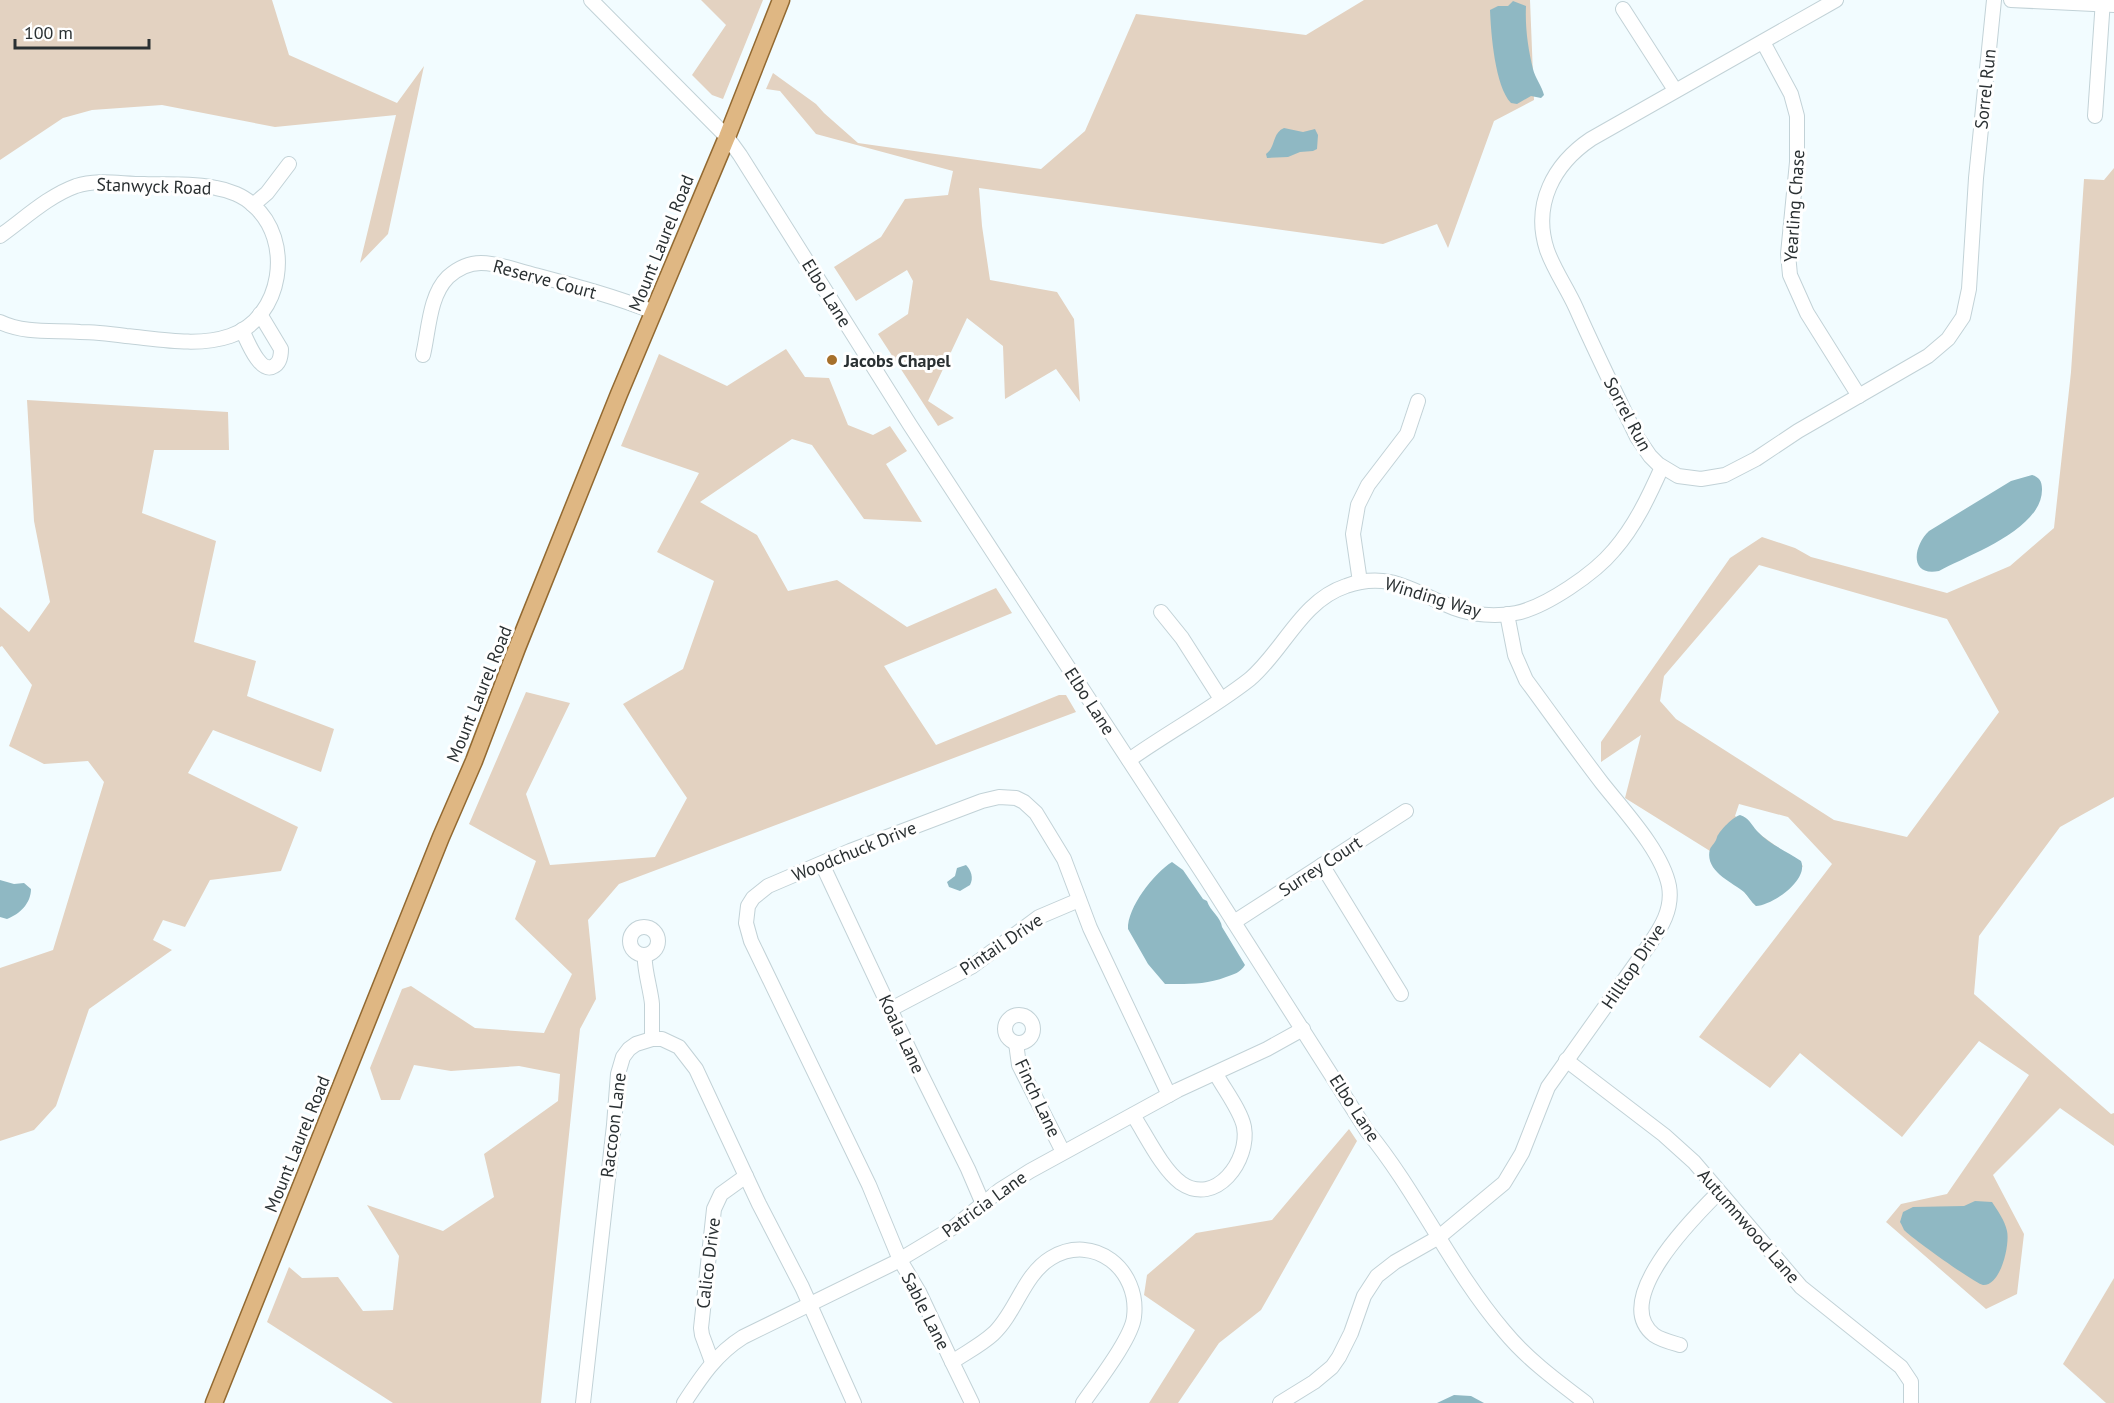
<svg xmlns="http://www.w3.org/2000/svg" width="2114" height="1403" font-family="'PT Sans',sans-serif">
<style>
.green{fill:#e3d2c1;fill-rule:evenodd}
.water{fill:#8fb8c3}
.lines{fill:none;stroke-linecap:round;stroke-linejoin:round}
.minor-casing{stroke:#c2d2d7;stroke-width:16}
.major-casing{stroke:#926931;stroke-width:19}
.minor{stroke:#fff;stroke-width:14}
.major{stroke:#dfb783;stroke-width:16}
.poi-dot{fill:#a6702b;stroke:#fff;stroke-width:2}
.labels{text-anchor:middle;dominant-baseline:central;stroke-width:6;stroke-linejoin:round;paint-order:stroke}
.street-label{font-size:18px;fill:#2a3032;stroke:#fff}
.poi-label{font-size:18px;font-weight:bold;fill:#2a3032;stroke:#fff;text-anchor:start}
</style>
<rect width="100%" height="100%" fill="#f2fcff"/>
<g class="green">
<path d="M0,0H272L289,55L397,103L424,66L388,234L360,263L396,115L275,127L162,105L92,110L63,118L0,160Z"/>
<path d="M701,0H763L723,99L712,95L692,75L726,25Z"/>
<path d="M1364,0H1530L1534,100L1494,121L1448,248L1437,224L1383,244L979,188L982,226L990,280L1057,292L1074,319L1080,402L1056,369L1005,399L1003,346L967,318L928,401L954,418L938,426L878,334L908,314L913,281L907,270L856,301L834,267L881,237L905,199L948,195L953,171L816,134L780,91L766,89L773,73L816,104L824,113L858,143L1041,169L1085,131L1136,14L1306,35Z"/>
<path d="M2114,168V797L2060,827L1979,936L1974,994L2111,1114L2114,1113V1146L2060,1108L1993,1175L2024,1234L2017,1294L1986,1309L1886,1222L1901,1204L1947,1194L2029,1075L1979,1041L1902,1137L1800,1053L1770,1088L1699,1037L1832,864L1788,817L1739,804L1735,816L1803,866L1756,906L1710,851L1625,798L1641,735L1601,762V742L1730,558L1762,537L1795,548L1811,557L1947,593L2010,566L2054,528L2071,372L2084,179L2104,180ZM1759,565L1947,619L1999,712L1907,837L1834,820L1676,719L1660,701L1664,676Z"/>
<path d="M786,349L805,377L829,378L848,425L873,435L890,426L907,451L886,464L922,522L864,519L812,445L792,439L700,502L757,535L788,591L837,580L907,627L996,588L1012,613L884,666L936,745L1059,695H1066L1076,712L619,884L588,920L596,999L580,1029L541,1403H393L267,1322L289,1267L302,1278L338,1277L363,1311L393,1310L399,1256L367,1205L443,1231L494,1197L484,1154L558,1101L560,1074L519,1066L451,1071L414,1065L400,1100H381L370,1068L402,989L411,986L475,1028L544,1033L572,974L515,919L536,861L469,824L526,692L570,703L526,794L550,865L655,857L687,798L623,704L683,669L714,581L657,552L699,473L621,446L659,354L727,386Z"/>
<path d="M27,400L228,412L229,450H154L142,513L216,541L194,642L256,661L247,696L334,729L321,772L213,730L188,773L298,827L281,871L210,880L185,927L163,920L153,940L172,950L89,1009L56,1106L34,1130L0,1141V968L53,950L104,782L88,761L44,764L9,746L32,685L2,646L0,647V607L29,632L50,602L34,521Z"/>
<path d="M1349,1129L1357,1141L1261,1310L1219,1343L1178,1403H1149L1195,1330L1144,1295L1147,1275L1196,1233L1272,1220Z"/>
<path d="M2114,1278V1403H2106L2063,1364Z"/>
</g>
<g class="water">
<path d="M1513,1L1526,6C1525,28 1528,48 1533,69C1535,78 1542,86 1544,95L1541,98L1531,96L1517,104L1511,103C1495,86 1491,34 1490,10L1498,6H1508Z"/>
<path d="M1284,128L1303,132L1315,129L1318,135L1317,149L1313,151L1300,152L1288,157L1267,158L1266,154C1276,147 1272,133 1284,128Z"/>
<path d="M2032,475C2039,477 2042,481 2042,489C2043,529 1969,555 1939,571C1909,577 1913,546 1929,531L2011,481Z"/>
<path d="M1740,815C1749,818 1751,824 1757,831C1770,845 1787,851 1801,861C1809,880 1773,905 1756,906C1751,902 1748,896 1744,892C1732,882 1704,871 1710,849C1712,845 1716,842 1717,837C1720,830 1733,817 1740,815Z"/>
<path d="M1172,862L1183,870L1203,899L1207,901C1210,911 1221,917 1222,927L1245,965C1240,973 1234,974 1226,977C1205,985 1187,984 1165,984L1148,964L1128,929C1127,908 1154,873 1172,862Z"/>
<path d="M966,865C971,870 974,878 970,885L960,891L949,887L947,882L955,876L957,868Z"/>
<path d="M0,880L14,884L24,883L31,889C31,903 20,914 7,919L0,917Z"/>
<path d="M1975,1201L1992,1202C1998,1211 2005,1221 2007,1231C2010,1244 2001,1286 1983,1285C1976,1284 1910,1237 1904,1230C1903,1228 1902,1225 1900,1222L1903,1212L1913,1207L1964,1206Z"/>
<path d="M1454,1395L1471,1396L1484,1403H1437Z"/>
</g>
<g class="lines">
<g class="minor-casing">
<g id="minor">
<path d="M591,0L727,137L740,155L910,425L1207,880L1367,1131C1418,1193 1451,1269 1504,1331C1527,1359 1557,1381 1586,1403"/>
<path d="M1836,0L1591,139C1554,164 1532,204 1547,250C1554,270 1567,288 1576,308C1595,351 1616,394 1637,437L1650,456L1658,464L1678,476L1701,479L1725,475L1756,459L1798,431L1928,356L1948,339L1963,317L1969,289L1976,178L1994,0"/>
<path d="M2011,0L2114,5"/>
<path d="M1623,9L1675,90"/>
<path d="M1763,42L1791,94L1797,116V162L1788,254L1790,275L1807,313L1859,396"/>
<path d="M2095,116L2103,0"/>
<path d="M253,205L267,193L289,164"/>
<path d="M0,236C24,219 48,196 76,186C98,179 121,184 144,184C167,185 193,183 216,188C229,190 244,196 253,205C294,240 283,318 230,336C198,347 158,339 126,336C111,334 96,332 80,332C54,330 25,334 0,322"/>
<path d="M242,330C247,340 260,375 274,366C280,363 281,356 281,349L260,314"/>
<path d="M423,355C429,330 429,296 448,277C457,269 469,263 481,263C498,263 515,270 531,274C572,285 614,296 654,312"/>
<path d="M1360,582L1353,534L1358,505L1368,485L1407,434L1418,401"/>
<path d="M1161,612L1182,638L1221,699"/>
<path d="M1129,760C1168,732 1212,709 1250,679C1284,650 1301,601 1346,586C1390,570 1415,593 1454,608C1473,615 1496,617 1516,613C1546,607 1595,573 1614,550C1635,526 1649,496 1662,467"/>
<path d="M822,864L916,1064L968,1169L983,1204"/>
<path d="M1322,865L1401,994"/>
<path d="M1234,922L1406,811"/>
<circle cx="644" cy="941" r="14"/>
<path d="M645,955C643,965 651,991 652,1004C652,1015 652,1027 652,1039"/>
<path d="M891,1009L971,967L1039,917L1079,900"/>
<circle cx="1019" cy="1029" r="14"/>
<path d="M1016,1043L1019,1065L1063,1152"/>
<path d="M1566,1060L1664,1135L1694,1162L1801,1287L1901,1367L1911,1382V1403"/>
<path d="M1133,1115C1146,1135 1162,1169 1181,1183C1216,1207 1250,1160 1244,1127C1241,1111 1224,1089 1216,1074"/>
<path d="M1680,1345C1673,1343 1661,1340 1654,1335C1610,1300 1694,1217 1719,1192"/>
<path d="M712,1362L702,1335L701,1328L714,1209L721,1194L746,1176"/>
<path d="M952,1362L919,1292L900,1260L869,1185L751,941L746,923L748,906L753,898L768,886L850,851L982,801L999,797L1016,798L1024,802L1036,813L1064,859L1090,928L1169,1095"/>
<path d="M583,1403L614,1125L618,1074L623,1057L629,1049L636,1044L652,1039H662L679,1047L696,1069L759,1204L802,1287L854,1403"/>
<path d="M684,1403C701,1377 716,1354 743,1337L894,1263L954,1227L1000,1190L1030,1171L1178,1090L1267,1049L1303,1029"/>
<path d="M972,1403L952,1362C965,1353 981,1345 993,1334C1016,1313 1023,1275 1051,1258C1094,1232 1140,1270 1134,1317C1132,1338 1096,1384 1083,1403"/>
<path d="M1280,1403L1314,1382L1332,1367L1339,1357L1351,1333L1364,1296L1377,1276L1395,1262L1439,1237L1504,1183L1522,1153L1548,1087L1649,945C1661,928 1673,909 1669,886C1662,851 1624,811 1602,783C1576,749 1551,714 1526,680L1515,655L1507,614"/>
</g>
</g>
<g class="major-casing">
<path id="major" d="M214,1403L441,837L474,761L517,648L619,394L727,137L781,0"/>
</g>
<use href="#minor" class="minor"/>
<use href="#major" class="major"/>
</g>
<circle class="poi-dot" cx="832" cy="360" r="6"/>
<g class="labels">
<g class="street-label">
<text transform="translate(1985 89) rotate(-84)">Sorrel Run</text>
<text transform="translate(154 186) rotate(2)">Stanwyck Road</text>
<text transform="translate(1794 206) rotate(-86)">Yearling Chase</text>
<text transform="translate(661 243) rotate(-68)">Mount Laurel Road</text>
<text transform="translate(545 279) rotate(15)">Reserve Court</text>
<text transform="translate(827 293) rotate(58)">Elbo Lane</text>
<text transform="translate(1628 414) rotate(62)">Sorrel Run</text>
<text transform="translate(1433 597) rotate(17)">Winding Way</text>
<text transform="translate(479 694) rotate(-68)">Mount Laurel Road</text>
<text transform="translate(1090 701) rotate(57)">Elbo Lane</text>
<text transform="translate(854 851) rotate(-22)">Woodchuck Drive</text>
<text transform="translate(1320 866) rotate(-33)">Surrey Court</text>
<text transform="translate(1001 944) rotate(-34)">Pintail Drive</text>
<text transform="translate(1633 966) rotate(-56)">Hilltop Drive</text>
<text transform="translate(902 1034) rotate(65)">Koala Lane</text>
<text transform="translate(1038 1098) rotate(65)">Finch Lane</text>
<text transform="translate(1355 1108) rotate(57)">Elbo Lane</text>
<text transform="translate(613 1125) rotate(-83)">Raccoon Lane</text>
<text transform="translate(297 1144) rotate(-68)">Mount Laurel Road</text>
<text transform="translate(984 1204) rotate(-36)">Patricia Lane</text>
<text transform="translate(1749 1226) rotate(49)">Autumnwood Lane</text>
<text transform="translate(708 1263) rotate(-83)">Calico Drive</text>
<text transform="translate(926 1311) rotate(63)">Sable Lane</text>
</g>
<g class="poi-label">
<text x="844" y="360">Jacobs Chapel</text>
</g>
</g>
<path d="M15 39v9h134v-9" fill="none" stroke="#2a3032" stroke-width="3"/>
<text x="24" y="39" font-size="18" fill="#2a3032" stroke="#ffffff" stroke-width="4.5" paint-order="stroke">100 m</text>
</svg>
